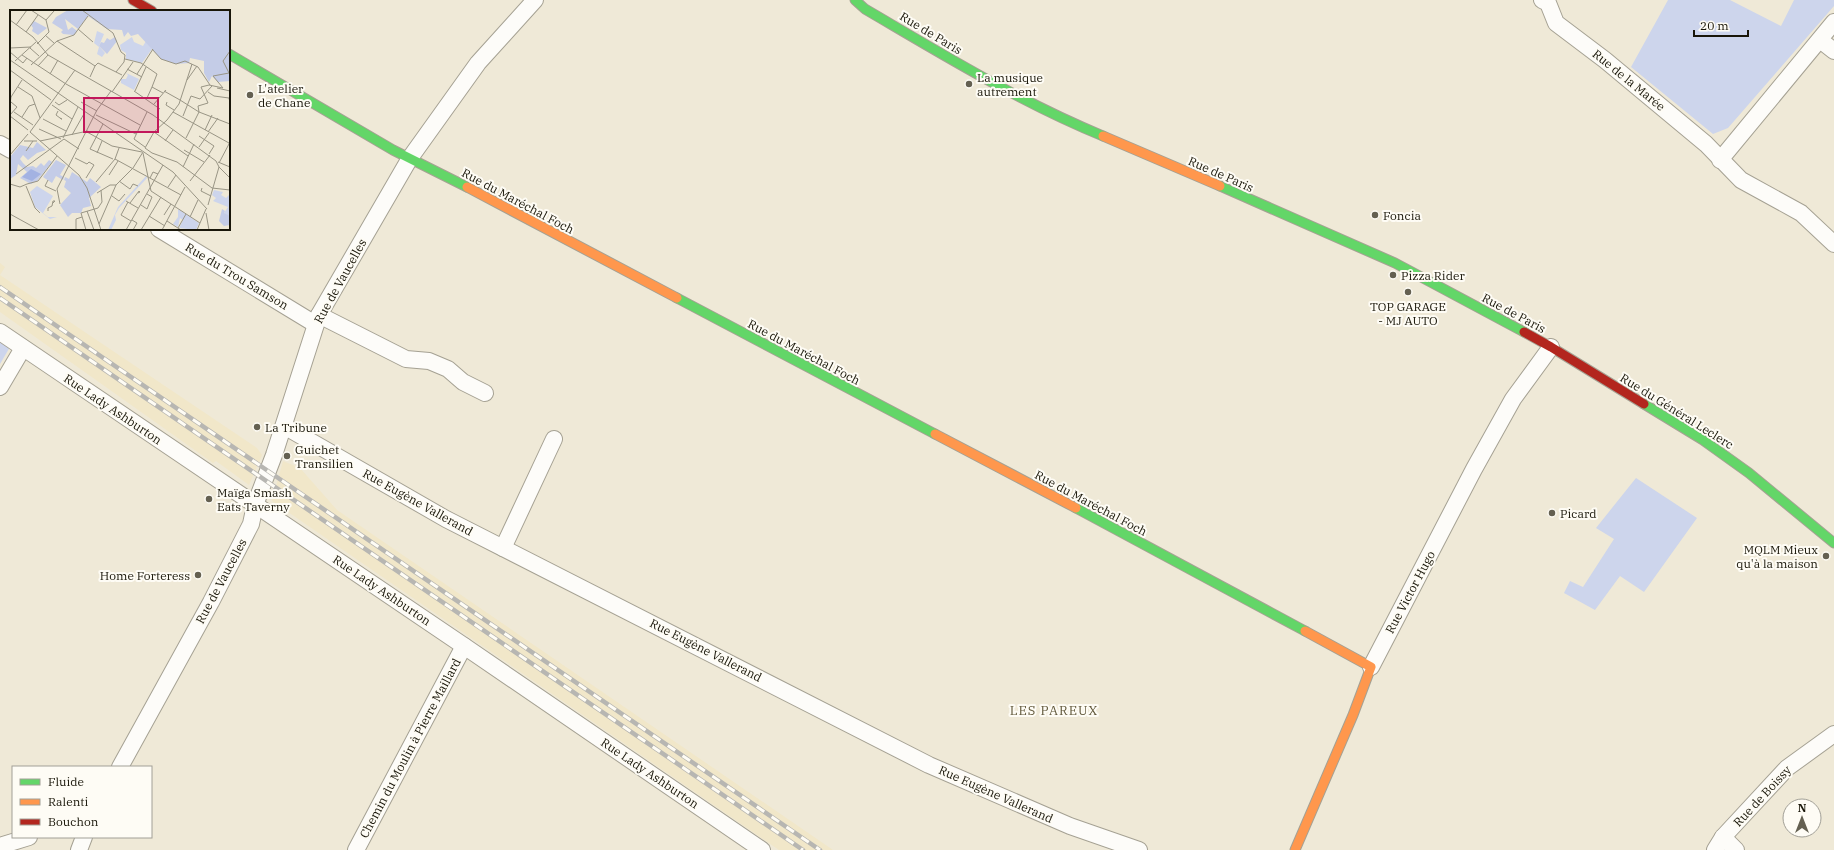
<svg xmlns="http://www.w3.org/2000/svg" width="1834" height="850" font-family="'IBM Plex Serif',serif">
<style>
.built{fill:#f1e7c9}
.green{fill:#cdd5ec}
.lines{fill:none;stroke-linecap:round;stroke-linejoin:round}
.street-casing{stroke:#a5a193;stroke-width:18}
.fast-casing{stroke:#a5a193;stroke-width:11}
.slow-casing{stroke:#a5a193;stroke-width:11}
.jam-casing{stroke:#a5a193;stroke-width:11}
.street{stroke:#fdfcf9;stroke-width:16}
.fast{stroke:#63d668;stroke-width:9}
.slow{stroke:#ff974d;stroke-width:9}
.jam{stroke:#b3261e;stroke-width:9}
.rail-casing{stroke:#b7b6b2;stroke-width:4.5}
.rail{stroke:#fefcf5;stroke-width:3;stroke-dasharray:9;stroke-linecap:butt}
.poi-dot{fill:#646051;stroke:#fefcf5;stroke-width:1.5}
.labels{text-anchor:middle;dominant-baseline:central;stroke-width:4;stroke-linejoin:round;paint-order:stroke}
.street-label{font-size:12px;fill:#191609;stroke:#fefcf5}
.poi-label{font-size:12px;fill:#191609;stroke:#fefcf5;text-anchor:start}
.neighbourhood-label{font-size:13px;letter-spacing:1px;fill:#5f5639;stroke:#fefcf5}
.inset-road{fill:none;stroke:#999585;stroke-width:1}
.view{fill:#c2185b;fill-opacity:0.15;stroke:#c2185b;stroke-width:2}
.inset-edge{fill:none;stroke:#191609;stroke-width:2}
</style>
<rect width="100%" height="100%" fill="#efe9d7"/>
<g class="built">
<path d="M0,263L5,267L0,275L257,448L262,455L249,485L216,461L213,463L0,312Z"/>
<path d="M283,461L300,468L337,510L833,850H779L272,501Z"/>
</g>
<g class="green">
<path d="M1668,0H1730L1781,26L1794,0H1834V6L1728,128L1713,134L1631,67Z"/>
<path d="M0,341L10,347L0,364Z"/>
<path d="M1636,478L1697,518L1644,592L1620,576L1595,610L1564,593L1570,581L1583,587L1614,539L1596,528Z"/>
</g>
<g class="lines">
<g class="street-casing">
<g id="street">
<path d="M1542,0L1548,3L1556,23L1605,60L1706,144L1741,180L1801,213L1834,244"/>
<path d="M1820,40L1834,51"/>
<path d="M0,144L11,150"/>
<path d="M1720,160L1834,22"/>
<path d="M159,229L315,324"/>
<path d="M319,315L406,359L429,361L448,369L463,382L485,393"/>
<path d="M0,332L464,646L762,850"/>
<path d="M0,387L23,348"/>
<path d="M284,426L446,519L929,765L1070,826L1139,850"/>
<path d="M503,548L554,439"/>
<path d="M1371,667L1474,469L1513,399L1551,347"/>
<path d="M120,767L211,602L251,524L255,505L274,455L319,315L410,158L478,63L535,0"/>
<path d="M1723,837L1736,850"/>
<path d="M0,846L29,837"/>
<path d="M79,850L84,837"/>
<path d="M356,850L464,646"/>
<path d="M1715,850L1723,837L1787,768L1834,734"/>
</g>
</g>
<g class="fast-casing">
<g id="fast">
<path d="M855,0L865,9C942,54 1020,102 1103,136"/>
<path d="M229,54L393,150L467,187"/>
<path d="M1220,186L1395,263L1524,332"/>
<path d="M677,298L935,434"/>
<path d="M1644,404L1703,440L1749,473L1834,543"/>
<path d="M1076,508L1305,631"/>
</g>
</g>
<g class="slow-casing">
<g id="slow">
<path d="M1103,136L1220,186"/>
<path d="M467,187L677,298"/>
<path d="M935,434L1076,508"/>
<path d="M1295,850L1353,715L1371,667L1305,631"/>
</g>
</g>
<g class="jam-casing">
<g id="jam">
<path d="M133,0L152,11"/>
<path d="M1524,332L1551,347L1644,404"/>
</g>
</g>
<use href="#street" class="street"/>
<use href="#fast" class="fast"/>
<use href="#slow" class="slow"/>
<use href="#jam" class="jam"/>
<g class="rail-casing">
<g id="rail">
<path d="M0,287L820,850"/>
<path d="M0,298L803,850"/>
</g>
</g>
<use href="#rail" class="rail"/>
</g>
<g class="poi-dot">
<circle cx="969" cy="84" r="4"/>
<circle cx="250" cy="95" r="4"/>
<circle cx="1375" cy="215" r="4"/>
<circle cx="1393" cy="275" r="4"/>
<circle cx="1408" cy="292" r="4"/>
<circle cx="257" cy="427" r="4"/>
<circle cx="287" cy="456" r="4"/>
<circle cx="209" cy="499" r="4"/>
<circle cx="1552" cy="513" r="4"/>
<circle cx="1826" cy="556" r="4"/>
<circle cx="198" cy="575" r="4"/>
</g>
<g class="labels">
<g class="street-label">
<text transform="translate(931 33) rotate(31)">Rue de Paris</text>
<text transform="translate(1629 80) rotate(39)">Rue de la Marée</text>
<text transform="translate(1221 174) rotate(24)">Rue de Paris</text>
<text transform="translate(518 201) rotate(28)">Rue du Maréchal Foch</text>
<text transform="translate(237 276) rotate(31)">Rue du Trou Samson</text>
<text transform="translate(340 281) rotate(-61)">Rue de Vaucelles</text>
<text transform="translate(1514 313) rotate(28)">Rue de Paris</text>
<text transform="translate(804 352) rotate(28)">Rue du Maréchal Foch</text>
<text transform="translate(113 409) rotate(34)">Rue Lady Ashburton</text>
<text transform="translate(1677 411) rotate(32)">Rue du Général Leclerc</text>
<text transform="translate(418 502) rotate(29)">Rue Eugène Vallerand</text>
<text transform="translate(1091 503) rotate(28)">Rue du Maréchal Foch</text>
<text transform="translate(221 581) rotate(-62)">Rue de Vaucelles</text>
<text transform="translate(382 590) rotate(34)">Rue Lady Ashburton</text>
<text transform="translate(1410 592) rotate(-62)">Rue Victor Hugo</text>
<text transform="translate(706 650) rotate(27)">Rue Eugène Vallerand</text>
<text transform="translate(410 748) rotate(-62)">Chemin du Moulin à Pierre Maillard</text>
<text transform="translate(650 773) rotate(34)">Rue Lady Ashburton</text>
<text transform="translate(996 794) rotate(24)">Rue Eugène Vallerand</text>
<text transform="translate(1762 796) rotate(-47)">Rue de Boissy</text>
</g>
<g class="poi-label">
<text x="977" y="77">La musique<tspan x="977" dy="14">autrement</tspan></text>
<text x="258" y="88">L'atelier<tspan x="258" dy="14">de Chane</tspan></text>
<text x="1383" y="215">Foncia</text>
<text x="1401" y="275">Pizza Rider</text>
<text x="1408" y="306" text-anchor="middle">TOP GARAGE<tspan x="1408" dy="14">- MJ AUTO</tspan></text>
<text x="265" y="427">La Tribune</text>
<text x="295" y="449">Guichet<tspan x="295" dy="14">Transilien</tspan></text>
<text x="217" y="492">Maïga Smash<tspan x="217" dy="14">Eats Taverny</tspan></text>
<text x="1560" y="513">Picard</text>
<text x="1818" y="549" text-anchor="end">MQLM Mieux<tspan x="1818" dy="14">qu'à la maison</tspan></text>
<text x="190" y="575" text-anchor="end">Home Forteress</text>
</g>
<g class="neighbourhood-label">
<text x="1054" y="710">LES PAREUX</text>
</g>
</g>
<g transform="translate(10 10)">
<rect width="220" height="220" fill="#efe9d7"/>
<path d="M87,21L94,24L89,36L95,43L92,47L87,44L89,37L84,33ZM122,27L124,32L133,36L136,31L142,39L132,53L116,49V43L111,40L110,35ZM116,63L129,69L124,80L111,73V69H116L118,65ZM136,166L137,168L109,198L105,205L106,210L101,220H98L108,197ZM27,176L43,186L33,203L38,207H47L40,209L25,197L20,182ZM204,180L213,182L211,185L216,188L220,184L219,207L214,203L218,197L203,191L206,188L202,185ZM168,199L189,213L186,220L169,218L173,210L170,208L168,217L163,214L168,207Z" fill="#cdd5ec"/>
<path d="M58,0H220V71L208,72L202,66L199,72L194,63V51L180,48L179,53L166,54L151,49L128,24L121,26L118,22L114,27L112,20L97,19L78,6L68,19L55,9L58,20L62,17L67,21L64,25L53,24L51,22L53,20L42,13L46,7ZM24,11L37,18L28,25L22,21L23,18L21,15ZM105,27L107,31L97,44L89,36L91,32L94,33L97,28L100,30ZM27,132L36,140L27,143L18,150L13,145L10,149L13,153L17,157L23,156L26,158L31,153L34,156L39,150L42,152L27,171L21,174L10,168L17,162L8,154L6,165L0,169V147L10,135L23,138ZM46,150L56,155L50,165L54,167L53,170L46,166L42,173L33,167ZM62,162L77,172L80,168L91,177L79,188L81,196L73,198L71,203H62L58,207L50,195L61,183L54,177L56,171L54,170L55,167L59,169ZM212,199L215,201L214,203L220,206V215L214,216L209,211Z" fill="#c4cce7"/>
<path d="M21,159L31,164L22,171L12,167Z" fill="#a3b2e2"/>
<path class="inset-road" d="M21,0L36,10M72,0L103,23L111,42L115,45L114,52L106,62M0,10L23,27L38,45L143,105L206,151L209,157L198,195M6,15L17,0M68,19L83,32M16,22L28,5M35,25L44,33M47,31L85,56M27,34L39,22L36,10L44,1M0,38L21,37M20,38L29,46M142,39L151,49L166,54L175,51L188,57L200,75M0,42L13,53L17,48M12,45L56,74L130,115M115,49L131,53L147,64L142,77L153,83M0,50L163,162L197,199M5,51L26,32M182,54L169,94L157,110L144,122L135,138L142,143L167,152L202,178L220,180M21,55L47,31L64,25L78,6M28,56L38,45M85,56L88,53L112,65M117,59L132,67M0,60L41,90M40,64L48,50M127,64L143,39M80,67L85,56M177,70L187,56M8,77L22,86L30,108M207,78L220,81M124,81L150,99M125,81L136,57M154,81L170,90M102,82L123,52M198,82L204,86L219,88L220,93M137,88L142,77M170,90L189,102L220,114M45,92L49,95L57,90M71,92L87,101M157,92L156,95L164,100M0,94L1,87L12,70M144,94L156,80M42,95L62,109M48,101L46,105L50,108L51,109H52L50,108M4,102L23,115M163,102L219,133M0,105L7,97L1,92M86,105L126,124M0,106L18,120M173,106L181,86L190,89L202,76M12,107L19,96L25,94M33,109L56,121M93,114L80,139L103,149M29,119L51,129M195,120L202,105M20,122L65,60M20,122L69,165L77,178L91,220M77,122L102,136L132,142M144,122L178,146M198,122L208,108M62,125L75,102M189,126L204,136L199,144M53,128L68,97M176,128L189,102L188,96L198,93L191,77L199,75L213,78L203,66L219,63L213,51L220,41M54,129L69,139M14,131H27M30,131L78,121M155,131L163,120M135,137L124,129L137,102M189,137L199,123M174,140L194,152M16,141L23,131M87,143L92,131M133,143L141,181L190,213M0,145L18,124M65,148L77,154L79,152L84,155L76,168M105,149L171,185M208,152L220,157M209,153L220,132M173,157L184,134M209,157L220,168M6,164L54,129M99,165L108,151M140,168L143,162L148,164M38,170L35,176L46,181M109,171L120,179L123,174L128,176M180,171L200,145M86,172L105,149L109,138M0,174L10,177L17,174M17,174L28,171L47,146M16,176L25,198L30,203M158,177L166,165M192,178L191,181L201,186M87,183L100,175H106M102,186L109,191L115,184M116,191L128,198M118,192L111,205L121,211M120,193L129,181L130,182L128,183M50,194L47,179L87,100L101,81M131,195L137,199L142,187L137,184M38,201V198L42,196L43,191H45L43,193M77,201L84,220M196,203L199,220M0,204L29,220M154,205L161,194M139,206L155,216M180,207L188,190M122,210L127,213L123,220M157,211L171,220M89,214L106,175L123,158L133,142M168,218L176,204M66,220V209L72,207M76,220L71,203L88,198L92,192L91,180M116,220L153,155M131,220L151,187M152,220L175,177M187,220L196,199"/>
<path class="view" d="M74,88H148V122H74Z"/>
<rect width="220" height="220" class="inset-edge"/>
</g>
<rect x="12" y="766" width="140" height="72" fill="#fefcf5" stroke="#a2a097"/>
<rect x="20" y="779" width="20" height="6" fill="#63d668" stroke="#a2a097"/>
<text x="48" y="786" font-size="12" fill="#191609">Fluide</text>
<rect x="20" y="799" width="20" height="6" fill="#ff974d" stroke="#a2a097"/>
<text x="48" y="806" font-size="12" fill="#191609">Ralenti</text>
<rect x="20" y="819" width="20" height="6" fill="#b3261e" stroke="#a2a097"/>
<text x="48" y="826" font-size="12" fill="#191609">Bouchon</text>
<g transform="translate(1802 818)"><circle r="19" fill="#fefcf5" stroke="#a2a097"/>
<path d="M0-3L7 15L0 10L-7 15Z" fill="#646051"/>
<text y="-6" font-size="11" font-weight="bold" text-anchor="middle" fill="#191609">N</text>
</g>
<path d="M1694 30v6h54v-6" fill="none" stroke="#191609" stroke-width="2"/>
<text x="1700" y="30" font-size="12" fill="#191609" stroke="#fefcf5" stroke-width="3" paint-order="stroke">20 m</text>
</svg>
